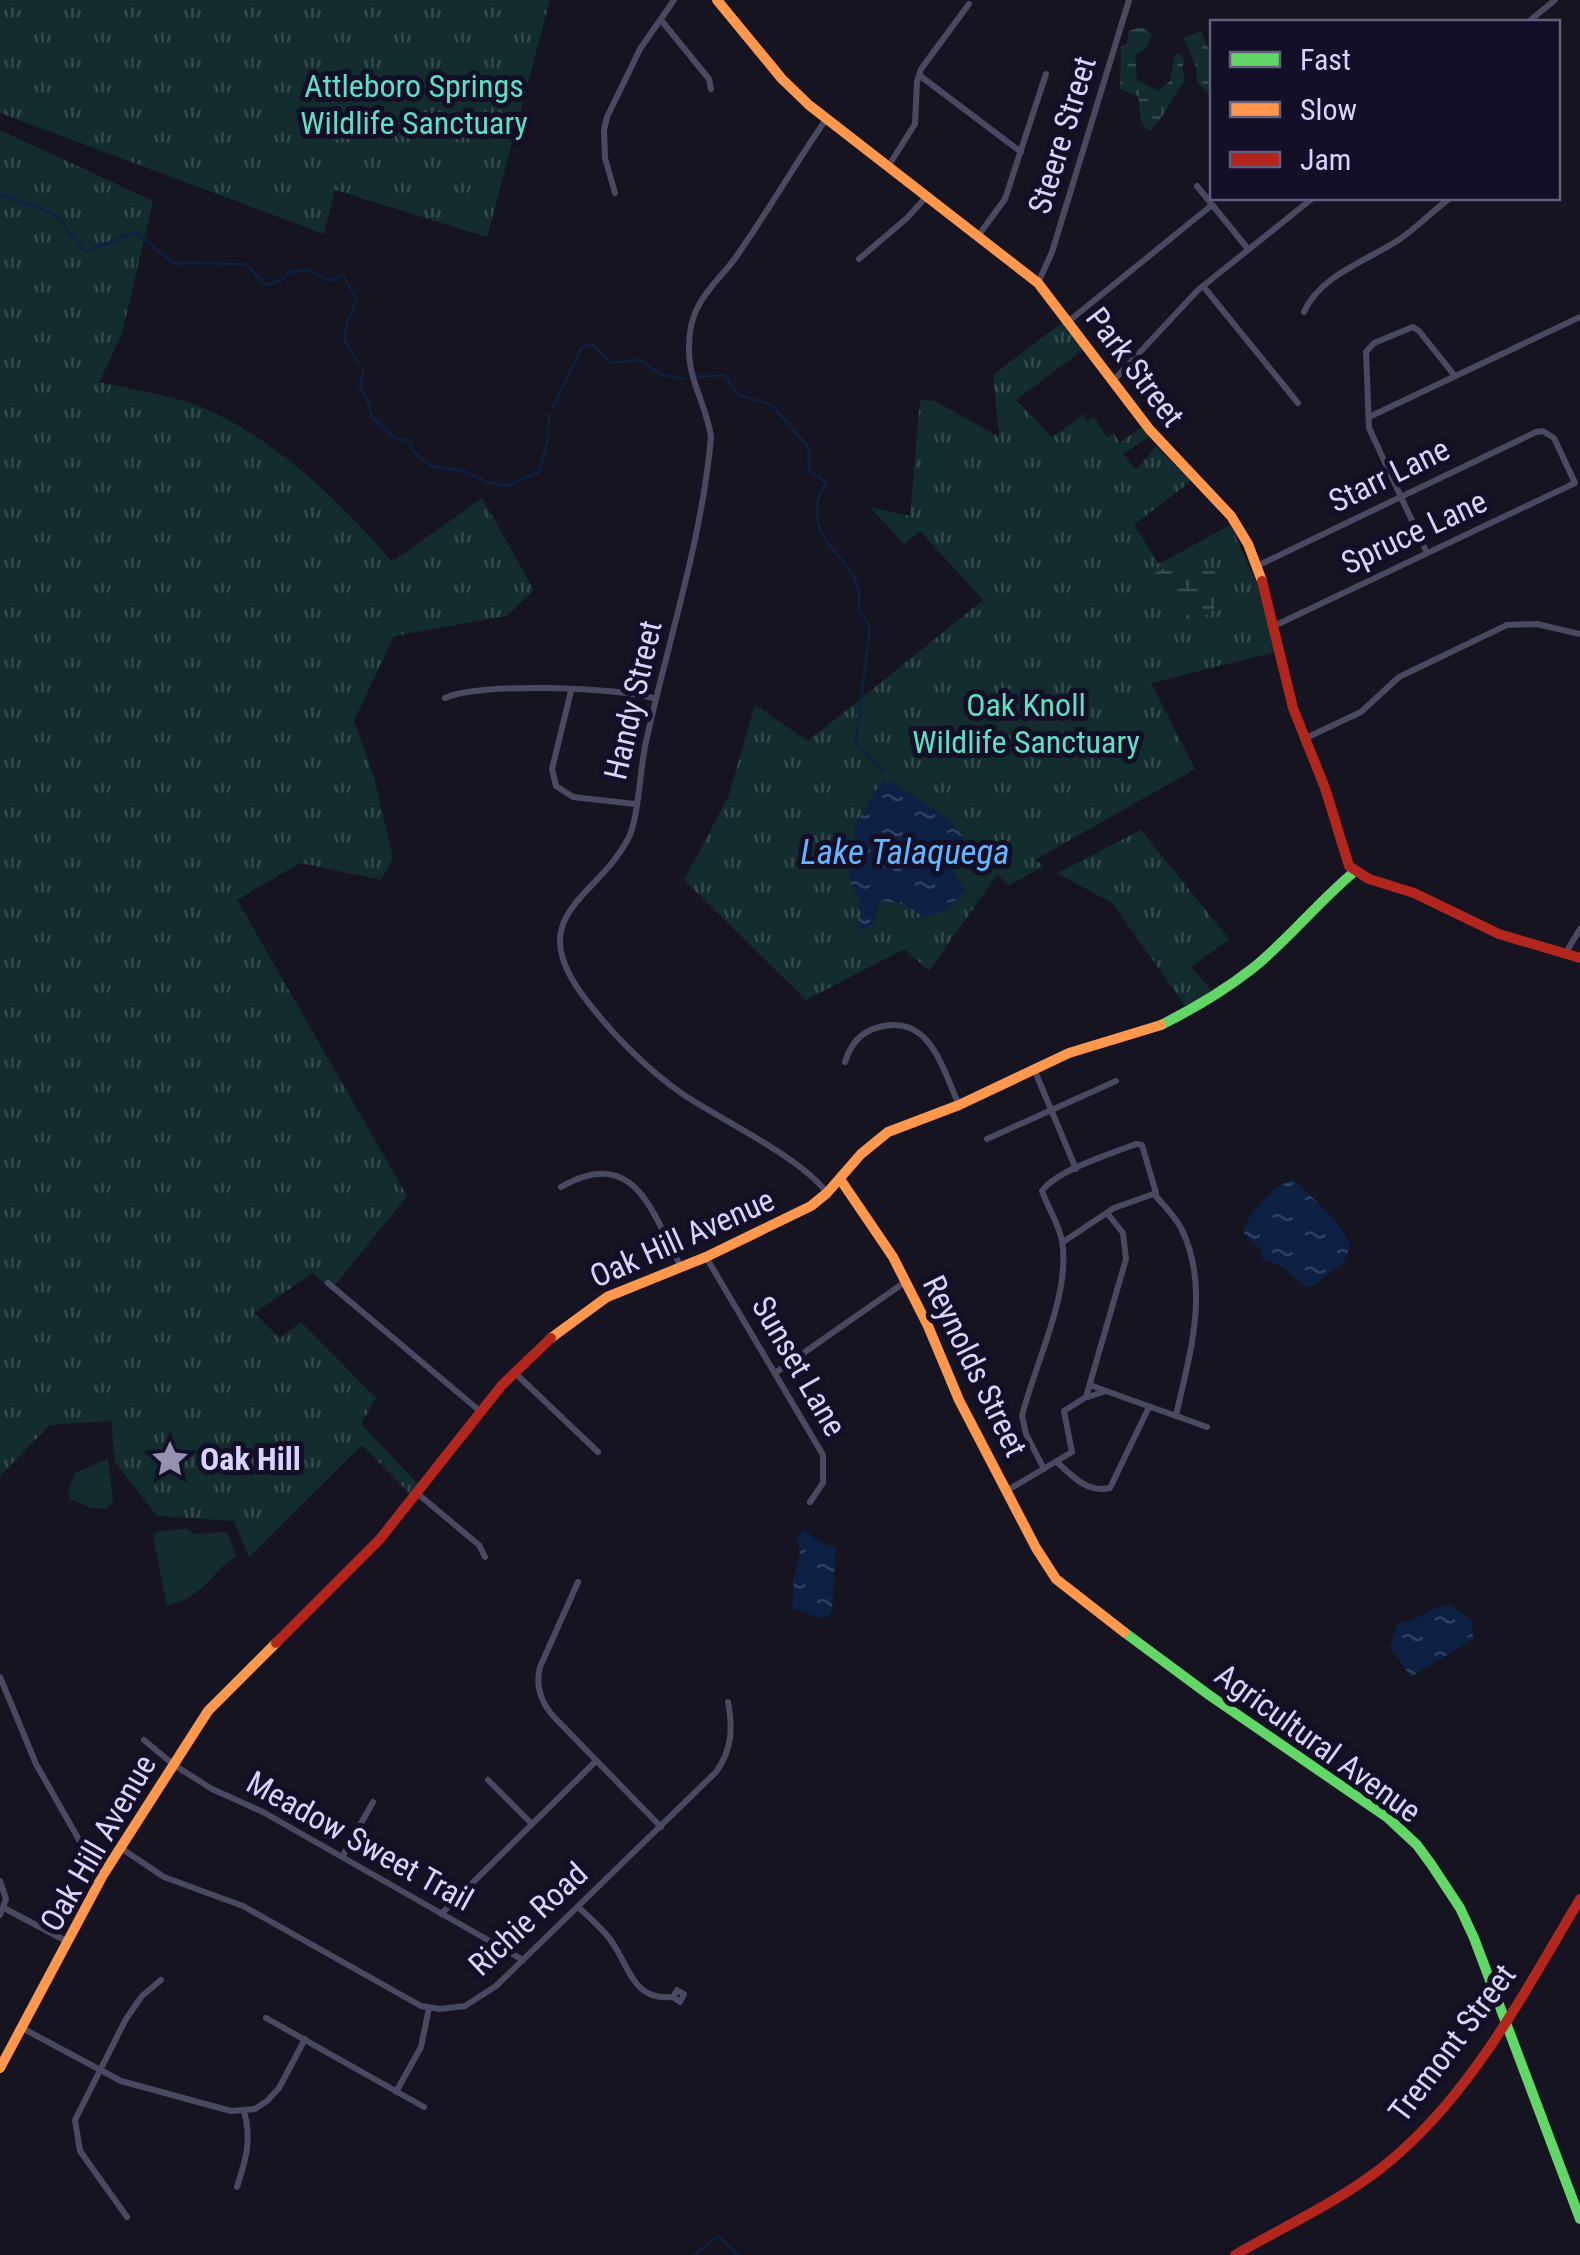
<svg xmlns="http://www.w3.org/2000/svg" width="1580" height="2255" font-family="'Roboto Condensed',sans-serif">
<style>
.grass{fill:url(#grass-tufts)}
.wetland{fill:url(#wetland-marsh)}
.pitch{fill:#132c2d}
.water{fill:url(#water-ripples)}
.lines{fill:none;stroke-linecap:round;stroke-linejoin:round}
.stream{stroke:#0d2144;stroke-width:2.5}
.street{stroke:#4a4962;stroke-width:6}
.fast{stroke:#63d668;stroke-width:10}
.slow{stroke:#ff974d;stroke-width:10}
.jam{stroke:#b3261e;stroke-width:10}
.labels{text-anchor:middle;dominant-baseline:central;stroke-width:10;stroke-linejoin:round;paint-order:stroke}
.park-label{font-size:32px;fill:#5fe0c0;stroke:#130f26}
.street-label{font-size:32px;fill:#d9d4ff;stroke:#130f26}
.poi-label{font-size:32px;font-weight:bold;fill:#d9d4ff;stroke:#130f26;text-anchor:start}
.water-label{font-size:35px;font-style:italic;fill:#62b6ff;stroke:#130f26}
</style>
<defs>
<pattern id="grass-tufts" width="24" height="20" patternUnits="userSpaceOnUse" patternTransform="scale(2.5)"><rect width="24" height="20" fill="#132c2d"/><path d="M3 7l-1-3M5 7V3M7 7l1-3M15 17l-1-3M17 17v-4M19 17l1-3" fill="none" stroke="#354a4c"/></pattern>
<pattern id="wetland-marsh" width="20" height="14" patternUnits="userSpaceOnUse" patternTransform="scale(2.5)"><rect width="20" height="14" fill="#132c2d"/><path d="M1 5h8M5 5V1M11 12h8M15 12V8" fill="none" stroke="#354a4c"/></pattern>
<pattern id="water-ripples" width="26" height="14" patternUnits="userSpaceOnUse" patternTransform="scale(2.5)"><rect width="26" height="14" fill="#0d2144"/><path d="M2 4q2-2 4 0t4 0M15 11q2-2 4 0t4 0" fill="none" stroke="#304060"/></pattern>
</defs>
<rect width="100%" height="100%" fill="#161421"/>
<g class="grass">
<path d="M0,0H550L487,237L335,190L324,234L0,113Z"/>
<path d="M0,130L153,201L122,334L99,382C131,389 166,394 196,405C271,434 341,502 392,562L482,498L534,590L507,616L394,636L354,721L374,777L393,858L381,880L300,863L237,900L407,1196L331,1290L313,1273L254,1313L280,1338L301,1322L376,1398L361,1424L419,1485L411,1495L362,1445L249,1557L234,1521L157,1516L115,1462L111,1421L50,1425L0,1476Z"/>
<path d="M1063,322L1084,349L1016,400L1052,437L1083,415L1088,421L1094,417L1107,437L1113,433L1120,443L1141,427L1149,437L1123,454L1136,470L1156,446L1191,481L1134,525L1159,564L1230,525L1257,584L1275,652L1151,683L1195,769L1035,860L1044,866L1009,885L997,875L929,971L904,949L806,1000L684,880L728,797L755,705L808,741L983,600L920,531L904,544L870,507L910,516L920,400L935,401L999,437L993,375Z"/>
<path d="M1141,830L1229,939L1191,967L1212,991L1186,1007L1112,903L1057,873Z"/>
</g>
<g class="wetland">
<path d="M1141,27L1152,34L1146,48L1135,55L1137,80L1158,91L1170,81L1175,54H1180L1185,60L1182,68L1185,80C1173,96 1164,118 1150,131C1137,123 1141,109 1138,96L1120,89L1121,47L1127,43L1129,31Z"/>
<path d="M1201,31L1212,58V101L1209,93L1197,83L1196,66L1184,38Z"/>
<path d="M1185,558L1215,572C1223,597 1219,614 1192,621L1181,616L1157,587H1146L1147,577Z"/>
</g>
<g class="pitch">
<path d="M108,1458L113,1502L106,1509L91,1508L70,1499L68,1490L75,1473Z"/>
<path d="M187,1528L194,1534L227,1532L236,1556C208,1575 206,1596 167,1606L153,1536L158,1532Z"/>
</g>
<g class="water">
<path d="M882,781L891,782C908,793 964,822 964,843C963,853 955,862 954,873L966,890L945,911L924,917L904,904L884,901L879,905L874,923L863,930L859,928L858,919L862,915L857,905L860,899C837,869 859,858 854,827Z"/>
<path d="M1293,1179L1334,1219L1351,1245L1343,1263L1311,1287H1306L1280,1265L1263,1260L1261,1250L1244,1234C1245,1213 1274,1186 1293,1179Z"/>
<path d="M803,1529L817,1540L836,1548L832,1609L828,1617L820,1618L792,1608L794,1575L800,1559L798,1537Z"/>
<path d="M1451,1604L1472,1621L1473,1639L1411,1677L1390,1647L1397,1623C1417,1622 1431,1607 1451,1604Z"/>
</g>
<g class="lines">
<g class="stream">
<path d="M0,194L56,215L85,252L136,232L173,263L246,264L265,285L282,280L288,272L309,270L330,281L343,275L357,300L347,322L344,339L359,364"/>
<path d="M363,372L360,388L367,399L372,417L396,439L410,440L413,451L431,466L464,471L487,482L506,486L539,472L548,439L549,415"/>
<path d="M698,377L725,375L738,395L772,405L809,448V470L826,483C789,542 871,559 858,608L870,627L856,742L882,771"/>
<path d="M553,407L582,347L592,344L611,363L640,360L662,375L684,379"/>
<path d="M694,2255L718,2236L738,2255"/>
</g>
<g class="street">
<path d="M661,20L709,79L711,89"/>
<path d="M1528,22L1555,0"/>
<path d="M919,75L1021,152"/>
<path d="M889,165L915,124L917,82L921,69L969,4"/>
<path d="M1197,186L1248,249"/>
<path d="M615,193L605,158L604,130L607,117L640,49L674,0"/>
<path d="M978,236L1005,199L1046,74"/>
<path d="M859,259L907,218L927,196"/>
<path d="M1038,283L1052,252L1129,0"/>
<path d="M1203,286L1298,403"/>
<path d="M1304,312C1320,275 1369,260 1400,239C1417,227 1433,211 1450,198"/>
<path d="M1069,321L1212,205"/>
<path d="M1113,381L1198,290L1313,198"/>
<path d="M1369,417L1580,317"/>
<path d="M1427,553L1369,428L1366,352L1374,343L1413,327L1419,331L1455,376"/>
<path d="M1257,566L1536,432L1543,431L1554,438L1575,483L1274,626"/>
<path d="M571,691L552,769L556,786L573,797L635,804"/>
<path d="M445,698C478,682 620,687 656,699"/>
<path d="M1306,738L1361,712L1399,677L1507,625L1537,624L1580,634"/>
<path d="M1565,954L1580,929"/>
<path d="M845,1062C850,1046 859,1033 876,1028C929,1011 942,1067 959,1105"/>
<path d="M1034,1069L1076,1169"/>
<path d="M987,1139L1116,1081"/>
<path d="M561,1187C635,1144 652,1213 681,1267"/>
<path d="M827,1193C803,1159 722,1120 684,1095C646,1069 608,1030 581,993C524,914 597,898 628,839C639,818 640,767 646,742C668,641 702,540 711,437C707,406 688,380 689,347C689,333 692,316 700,303C710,285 727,271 738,254C769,210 796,162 827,118"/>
<path d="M1155,1195C1164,1206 1177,1218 1183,1232C1210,1292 1189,1356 1176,1416"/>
<path d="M706,1257L823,1455V1483L810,1502"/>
<path d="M328,1283L481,1412"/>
<path d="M514,1372L598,1452"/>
<path d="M775,1373L905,1282"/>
<path d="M1106,1391L1207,1427"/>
<path d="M1088,1397L1106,1391L1090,1385"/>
<path d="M1057,1462C1073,1477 1087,1493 1110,1488L1149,1407"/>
<path d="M1044,1469L1026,1434L1022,1416C1035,1363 1071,1294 1062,1241C1059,1224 1048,1208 1042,1191C1057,1170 1111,1154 1136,1144L1142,1145L1156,1193L1114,1208L1063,1242"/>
<path d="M1008,1490L1072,1452L1064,1411L1086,1397L1126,1259L1123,1233L1107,1213"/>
<path d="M418,1494L479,1545L485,1557"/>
<path d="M578,1582L540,1667C535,1687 541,1703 555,1718L661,1827"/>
<path d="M0,1677L36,1764L91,1861L103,1875"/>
<path d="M144,1740L174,1765L212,1789L263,1812L523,1960"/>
<path d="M488,1780L532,1824"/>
<path d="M121,1848L164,1877L243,1906L421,2006L440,2009L465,2006L496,1986L716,1772C732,1750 733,1728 728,1702"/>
<path d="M342,1857L373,1802"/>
<path d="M0,1881L6,1899L0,1915"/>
<path d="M578,1907C590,1918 603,1929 612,1942C630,1968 633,2001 673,1997L677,1990L684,1994L680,2002L673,1997"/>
<path d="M4,1908L68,1942"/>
<path d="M441,1914L596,1761"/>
<path d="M266,2018L424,2107"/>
<path d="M22,2028L121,2081L231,2111L255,2109L267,2101L279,2088L305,2039"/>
<path d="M396,2092L421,2047L429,2008"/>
<path d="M237,2187C246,2159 252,2140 244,2111"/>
<path d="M127,2217L80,2151L75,2120L126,2019L142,1996L161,1980"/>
</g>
<g class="fast">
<path d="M1161,1025C1193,1009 1225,990 1253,968C1288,940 1318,902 1354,872"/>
<path d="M1124,1632L1209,1695L1388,1818L1417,1845L1431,1864L1460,1908L1474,1938L1580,2219"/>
</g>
<g class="slow">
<path d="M717,0L782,79L809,105L1038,283L1150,430L1231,516L1248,544L1262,581"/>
<path d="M840,1179L893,1257L928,1326L959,1400L1036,1548L1056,1579L1124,1632"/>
<path d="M551,1338L607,1297L706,1257L811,1206L827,1193L861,1154L888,1132L959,1105L1069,1053L1161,1025"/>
<path d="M0,2068L103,1875L208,1711L276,1643"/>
</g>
<g class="jam">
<path d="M1262,581L1293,708L1325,788L1349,866L1369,879L1414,893L1499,934L1580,958"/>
<path d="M276,1643L380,1539L502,1385L551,1338"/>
<path d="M1235,2255C1283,2227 1336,2203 1380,2169C1469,2100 1523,1994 1580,1899"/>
</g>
</g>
<defs>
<g id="sight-bare" transform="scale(3)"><path d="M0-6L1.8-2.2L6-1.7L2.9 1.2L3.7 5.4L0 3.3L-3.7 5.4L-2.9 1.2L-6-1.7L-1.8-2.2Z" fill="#9591b1" stroke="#130f26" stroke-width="2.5" paint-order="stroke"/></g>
</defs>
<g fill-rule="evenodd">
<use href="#sight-bare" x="170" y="1459"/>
</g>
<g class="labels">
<g class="park-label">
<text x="414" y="86">Attleboro Springs<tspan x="414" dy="37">Wildlife Sanctuary</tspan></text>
<text x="1026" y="705">Oak Knoll<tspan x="1026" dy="37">Wildlife Sanctuary</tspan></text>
</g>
<g class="street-label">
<text transform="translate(1062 135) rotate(-73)">Steere Street</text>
<text transform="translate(1135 367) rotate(53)">Park Street</text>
<text transform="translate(1389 475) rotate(-26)">Starr Lane</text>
<text transform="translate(1414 532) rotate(-25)">Spruce Lane</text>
<text transform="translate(633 700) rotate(-77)">Handy Street</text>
<text transform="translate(682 1238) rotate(-24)">Oak Hill Avenue</text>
<text transform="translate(799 1366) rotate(60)">Sunset Lane</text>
<text transform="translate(975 1366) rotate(64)">Reynolds Street</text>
<text transform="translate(1318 1743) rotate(36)">Agricultural Avenue</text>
<text transform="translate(360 1841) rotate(29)">Meadow Sweet Trail</text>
<text transform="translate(98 1843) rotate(-60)">Oak Hill Avenue</text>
<text transform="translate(528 1919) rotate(-43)">Richie Road</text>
<text transform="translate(1452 2043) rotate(-53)">Tremont Street</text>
</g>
<g class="poi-label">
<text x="200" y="1459">Oak Hill</text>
</g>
<g class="water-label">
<text x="905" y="852">Lake Talaquega</text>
</g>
</g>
<rect x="1210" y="20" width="350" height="180" fill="#130f26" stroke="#625e7d" stroke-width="2.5"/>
<rect x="1230" y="52" width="50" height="15" fill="#63d668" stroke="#625e7d" stroke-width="2.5"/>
<text x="1300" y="70" font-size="30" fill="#d9d4ff">Fast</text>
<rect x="1230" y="102" width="50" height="15" fill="#ff974d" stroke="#625e7d" stroke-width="2.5"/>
<text x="1300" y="120" font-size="30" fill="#d9d4ff">Slow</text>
<rect x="1230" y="152" width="50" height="15" fill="#b3261e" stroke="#625e7d" stroke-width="2.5"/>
<text x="1300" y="170" font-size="30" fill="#d9d4ff">Jam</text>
</svg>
